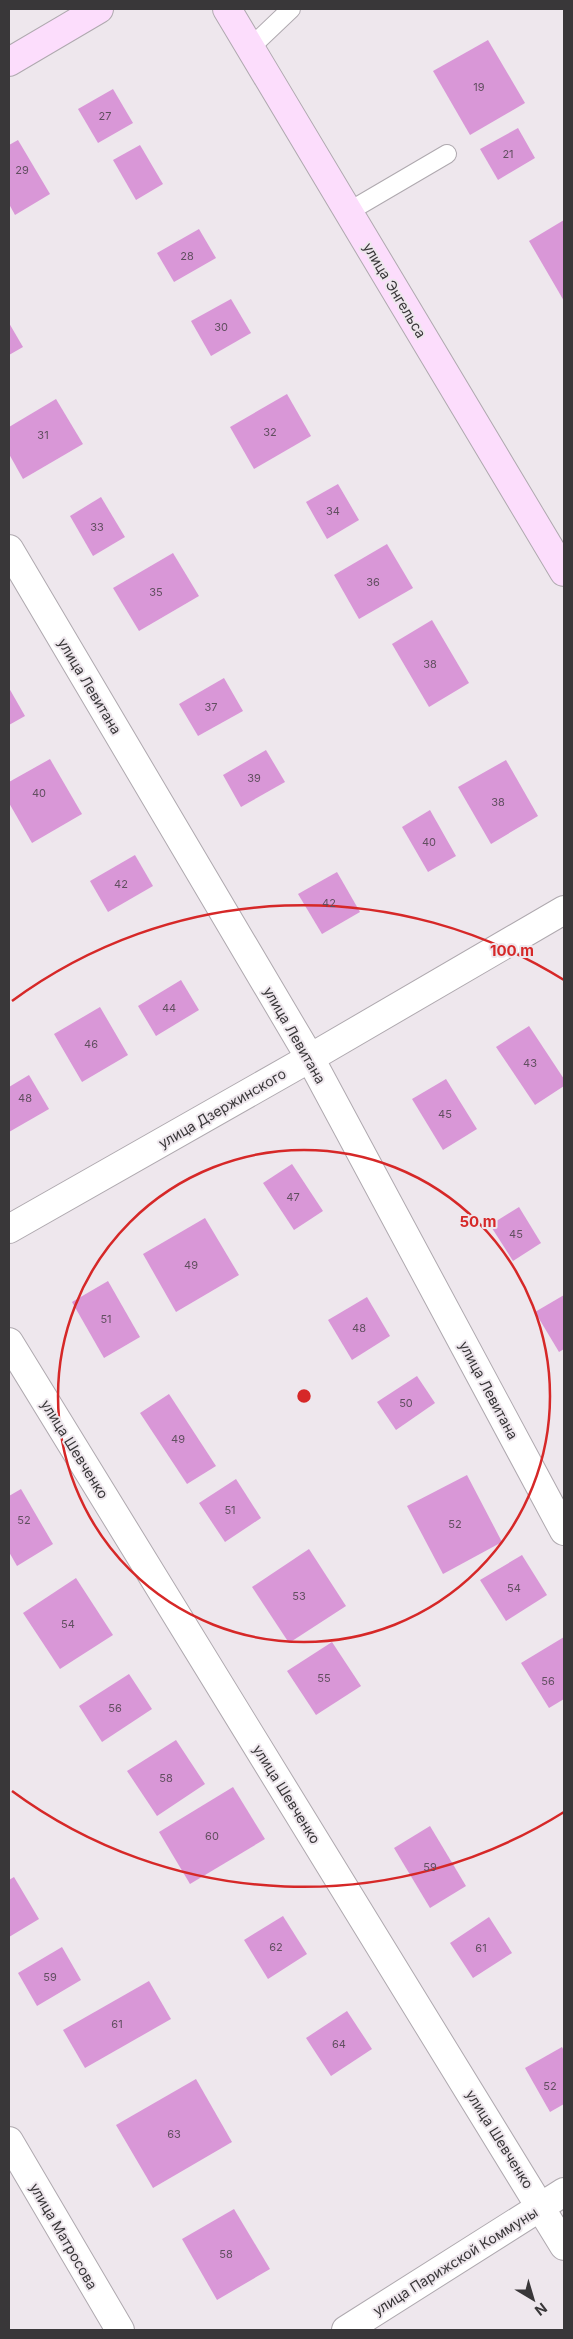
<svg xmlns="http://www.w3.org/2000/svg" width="573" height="2339" font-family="Inter,sans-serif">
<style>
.building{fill:#d997d7}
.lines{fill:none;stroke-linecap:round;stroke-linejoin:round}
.lane-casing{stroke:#afa9af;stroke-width:20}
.street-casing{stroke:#afa9af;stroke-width:30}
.secondary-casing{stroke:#afa9af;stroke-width:30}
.lane{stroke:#fff;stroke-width:18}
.street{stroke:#fff;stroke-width:28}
.secondary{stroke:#fcddfc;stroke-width:28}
.ring{fill:none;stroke:#d62828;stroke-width:2.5}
.labels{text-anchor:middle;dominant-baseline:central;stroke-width:4;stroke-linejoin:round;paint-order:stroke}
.number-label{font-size:11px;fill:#614f60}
.street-label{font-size:14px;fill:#393739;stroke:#eee7ed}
.centre{fill:#d62828;stroke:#eee7ed;stroke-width:2.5}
.ring-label{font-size:15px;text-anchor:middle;font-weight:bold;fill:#d62828;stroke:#eee7ed;stroke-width:4;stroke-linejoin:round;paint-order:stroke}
</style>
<rect width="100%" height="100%" fill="#eee7ed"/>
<g class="building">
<path d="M488,40L525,103L470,135L433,71Z"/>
<path d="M113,89L133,123L98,143L78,109Z"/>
<path d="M518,128L535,158L498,180L480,149Z"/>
<path d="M18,140L50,194L15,215L9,204V145Z"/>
<path d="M140,145L163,184L136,200L113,160Z"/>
<path d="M564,220V301L529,241Z"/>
<path d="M199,229L216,258L174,282L157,253Z"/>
<path d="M231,299L251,333L211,356L191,321Z"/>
<path d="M9,323L23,347L9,355Z"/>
<path d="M287,394L311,436L254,469L230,427Z"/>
<path d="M56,399L83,444L23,479L9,454V427Z"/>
<path d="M338,484L359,520L327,539L306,502Z"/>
<path d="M101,497L125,537L93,556L70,516Z"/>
<path d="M387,544L413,588L359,619L334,575Z"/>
<path d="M173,553L199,596L139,631L113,588Z"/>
<path d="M432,620L469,683L429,707L392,644Z"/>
<path d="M224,678L243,711L198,736L179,704Z"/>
<path d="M9,688L25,716L9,725Z"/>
<path d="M266,750L285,782L241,807L223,775Z"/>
<path d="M50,759L82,814L32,843L9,803V782Z"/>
<path d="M506,760L538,816L491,844L458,787Z"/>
<path d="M430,810L456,856L428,872L402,827Z"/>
<path d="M135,855L153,886L108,912L90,881Z"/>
<path d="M337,872L360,912L322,934L298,894Z"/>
<path d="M181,980L199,1010L156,1036L138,1006Z"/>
<path d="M100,1007L128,1055L82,1082L54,1034Z"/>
<path d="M529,1026L564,1079V1086L535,1105L496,1047Z"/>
<path d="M29,1075L49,1109L9,1132V1087Z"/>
<path d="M446,1079L477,1129L443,1150L412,1099Z"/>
<path d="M292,1164L323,1211L294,1230L263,1183Z"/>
<path d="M519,1207L541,1243L513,1261L490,1225Z"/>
<path d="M205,1218L239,1275L176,1312L143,1254Z"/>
<path d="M108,1281L140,1337L104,1358L72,1302Z"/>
<path d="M564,1295V1349L559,1352L535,1312Z"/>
<path d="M367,1297L390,1336L352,1360L328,1320Z"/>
<path d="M417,1376L435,1403L396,1430L377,1402Z"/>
<path d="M169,1394L216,1466L187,1484L140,1413Z"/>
<path d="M467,1475L502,1542L443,1574L407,1506Z"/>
<path d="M236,1479L261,1518L225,1542L199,1503Z"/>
<path d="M21,1489L53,1544L17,1566L9,1552V1496Z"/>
<path d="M309,1549L346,1606L289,1643L252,1587Z"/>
<path d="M522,1555L547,1595L506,1621L480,1580Z"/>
<path d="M76,1578L113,1635L60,1669L23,1613Z"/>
<path d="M564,1637V1699L549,1708L521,1663Z"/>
<path d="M332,1642L361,1686L316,1715L287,1671Z"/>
<path d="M129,1674L152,1709L102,1742L79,1706Z"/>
<path d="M176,1740L205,1784L157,1816L127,1771Z"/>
<path d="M233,1787L265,1839L190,1884L159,1832Z"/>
<path d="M430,1826L466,1886L430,1908L394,1848Z"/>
<path d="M14,1877L39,1919L9,1937V1880Z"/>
<path d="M283,1916L307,1954L268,1979L244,1940Z"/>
<path d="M489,1917L512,1953L473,1978L450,1943Z"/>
<path d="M62,1947L81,1980L37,2006L18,1973Z"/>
<path d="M149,1981L171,2019L85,2068L63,2030Z"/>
<path d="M347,2011L372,2049L331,2076L306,2038Z"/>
<path d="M562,2047L564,2051V2104L550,2112L525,2068Z"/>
<path d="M196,2079L232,2142L153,2188L116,2125Z"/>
<path d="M234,2209L270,2269L217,2300L182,2239Z"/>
</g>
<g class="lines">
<g class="lane-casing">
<g id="lane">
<path d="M250,48L291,9"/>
<path d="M348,212L447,154"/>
</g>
</g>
<g class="street-casing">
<g id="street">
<path d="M9,549L310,1058L564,1531"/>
<path d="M9,1229L310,1058L564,910"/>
<path d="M9,1342L564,2246"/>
<path d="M9,2141L120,2330"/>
<path d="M346,2330L564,2192"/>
</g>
</g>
<g class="secondary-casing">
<g id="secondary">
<path d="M227,9L564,572"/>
<path d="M9,62L99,9"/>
</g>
</g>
<use href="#lane" class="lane"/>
<use href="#street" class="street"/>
<use href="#secondary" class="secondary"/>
</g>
<g class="ring">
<circle cx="304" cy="1396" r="246"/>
<path d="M564 1812A491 491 0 0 1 12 1791M12 1001A491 491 0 0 1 564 980"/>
</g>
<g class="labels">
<g class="number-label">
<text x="479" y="87">19</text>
<text x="105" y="116">27</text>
<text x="508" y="154">21</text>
<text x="22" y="170">29</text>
<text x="187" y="256">28</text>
<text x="221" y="327">30</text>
<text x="270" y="432">32</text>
<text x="43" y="435">31</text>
<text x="333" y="511">34</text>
<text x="97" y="527">33</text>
<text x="373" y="582">36</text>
<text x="156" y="592">35</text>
<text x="430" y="664">38</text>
<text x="211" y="707">37</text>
<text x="254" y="778">39</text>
<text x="39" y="793">40</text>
<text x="498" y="802">38</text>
<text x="429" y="842">40</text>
<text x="121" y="884">42</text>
<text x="329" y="903">42</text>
<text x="169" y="1008">44</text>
<text x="91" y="1044">46</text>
<text x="530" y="1063">43</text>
<text x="25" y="1098">48</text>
<text x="445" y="1114">45</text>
<text x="293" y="1197">47</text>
<text x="516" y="1234">45</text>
<text x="191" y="1265">49</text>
<text x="106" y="1319">51</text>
<text x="359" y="1328">48</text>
<text x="406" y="1403">50</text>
<text x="178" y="1439">49</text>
<text x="230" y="1510">51</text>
<text x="24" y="1520">52</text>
<text x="455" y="1524">52</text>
<text x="514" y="1588">54</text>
<text x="299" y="1596">53</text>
<text x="68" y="1624">54</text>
<text x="324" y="1678">55</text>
<text x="548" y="1681">56</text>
<text x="115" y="1708">56</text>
<text x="166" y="1778">58</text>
<text x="212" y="1836">60</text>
<text x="430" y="1867">59</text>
<text x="276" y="1947">62</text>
<text x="481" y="1948">61</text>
<text x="50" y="1977">59</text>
<text x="117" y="2024">61</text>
<text x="339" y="2044">64</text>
<text x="550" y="2086">52</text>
<text x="174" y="2134">63</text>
<text x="226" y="2254">58</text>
</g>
<g class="street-label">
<text transform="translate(395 290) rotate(59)">улица Энгельса</text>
<text transform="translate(90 686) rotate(59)">улица Левитана</text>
<text transform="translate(295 1035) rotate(60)">улица Левитана</text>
<text transform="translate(222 1108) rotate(-30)">улица Дзержинского</text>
<text transform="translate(489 1390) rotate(62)">улица Левитана</text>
<text transform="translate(75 1449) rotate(58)">улица Шевченко</text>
<text transform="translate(287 1794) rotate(58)">улица Шевченко</text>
<text transform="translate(500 2139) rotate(58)">улица Шевченко</text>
<text transform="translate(64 2236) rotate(60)">улица Матросова</text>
<text transform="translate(455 2261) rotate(-32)">улица Парижской Коммуны</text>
</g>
</g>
<circle cx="304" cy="1396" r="8" class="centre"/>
<g class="ring-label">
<text x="512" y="956">100 m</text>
<text x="478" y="1227">50 m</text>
</g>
<rect width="573" height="2339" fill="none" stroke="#393739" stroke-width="20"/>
<g transform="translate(533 2299) rotate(142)" stroke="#eee7ed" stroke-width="4" paint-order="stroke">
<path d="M0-4L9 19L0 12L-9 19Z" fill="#393739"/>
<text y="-8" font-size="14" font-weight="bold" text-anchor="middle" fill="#393739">N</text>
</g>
</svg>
